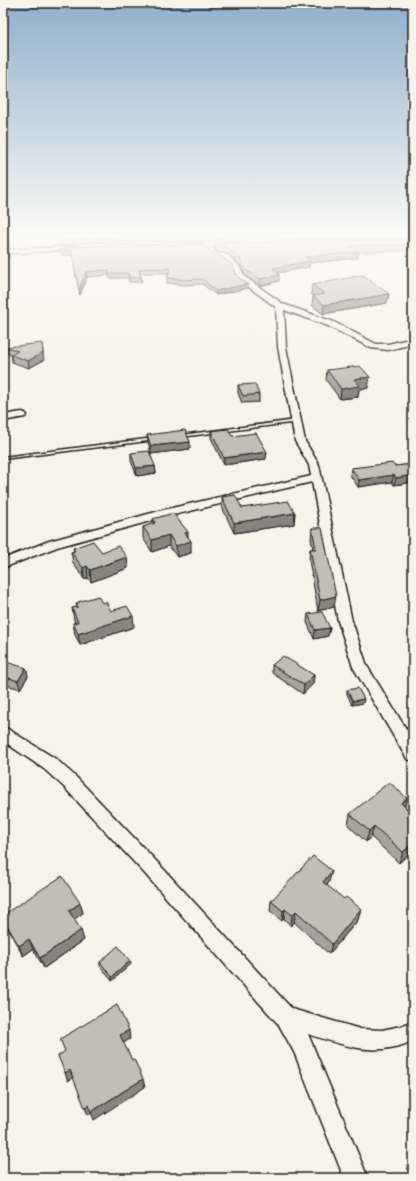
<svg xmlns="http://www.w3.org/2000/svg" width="416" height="1181" font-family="'Indie Flower',sans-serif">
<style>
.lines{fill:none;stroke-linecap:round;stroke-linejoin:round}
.service-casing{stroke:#1c1c1c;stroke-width:3}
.minor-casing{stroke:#1c1c1c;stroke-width:3}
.service{fill:#f7f3e8;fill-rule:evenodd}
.minor{fill:#f7f3e8;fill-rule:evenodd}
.wall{fill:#a5a39c;stroke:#1c1c1c}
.shaded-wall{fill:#86857f;stroke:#1c1c1c}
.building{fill:#c0beb5;stroke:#1c1c1c}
</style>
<rect width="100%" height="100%" fill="#f7f3e8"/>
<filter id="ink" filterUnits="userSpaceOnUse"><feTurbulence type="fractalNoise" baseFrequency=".025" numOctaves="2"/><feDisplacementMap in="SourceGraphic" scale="8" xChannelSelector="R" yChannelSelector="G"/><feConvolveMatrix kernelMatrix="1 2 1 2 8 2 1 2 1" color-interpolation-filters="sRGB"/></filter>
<g filter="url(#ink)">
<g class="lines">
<g class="service-casing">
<g id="service">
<path d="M206,234H210L220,243V245H218Z"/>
<path d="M296,420L298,421V422L181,437L179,436L181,435Z"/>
<path d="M154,438H156V440L3,459V457Z"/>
</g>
</g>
<g class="minor-casing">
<g id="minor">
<path d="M413,240V244H385L382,242L385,240Z"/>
<path d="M233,242L235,243V245L211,247L217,253L228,255L239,266L245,277L283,304L334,322L376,344H388L413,338V344L388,350L371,348L328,326L284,310L286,347L305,441L319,465L352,621L367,666L413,740V761L407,759L353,667L338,621L312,482L165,517L57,547L3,568V559L49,541L163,510L311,476L309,465L295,441L278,347L276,307L239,280L233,269L222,259L213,255L204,247H187L184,245L187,243Z"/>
<path d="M77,246L79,247V249L3,254V250Z"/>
<path d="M22,412L25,413L27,415L25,417L3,421V415Z"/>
<path d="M3,727L8,729L56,759L76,777L158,863L292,1009L360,1029L382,1030L401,1026L413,1021V1041C373,1058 347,1046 308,1034L368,1178H344L294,1052L279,1025L146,875L64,787L44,769L3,741Z"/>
</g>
</g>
<use href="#service" class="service"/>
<use href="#minor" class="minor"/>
</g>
<g class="wall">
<path d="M57,234L199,235L212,236V241L108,242L59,245Z"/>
<path d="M218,234L246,236V241H220L218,239Z"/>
<path d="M269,234H397L396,239L270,240L269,239Z"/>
<path d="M215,243L404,245L403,251L358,252V258L309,263V267L278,273L279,281L260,286L246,276L240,265L229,254L218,252L215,248Z"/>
<path d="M60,248L238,277L248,288L216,295L202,284L185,285L167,283V278L169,273H140L141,277L142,282H129L128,278H109V275L87,277L80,295L72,255H62Z"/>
<path d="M3,250H10V258L3,259Z"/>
<path d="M312,285L389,294L387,303L323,314L312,305L313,296H314L311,294Z"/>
<path d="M7,347L44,360L29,368L12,362L11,355L8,354Z"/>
<path d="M327,370L368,388L359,389L358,397L340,399L326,380Z"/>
<path d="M238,385L259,394V402L242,403L238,393Z"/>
<path d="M211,431L232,436L266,459L224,465L211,438Z"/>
<path d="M147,435L190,449L151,454L148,442Z"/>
<path d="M131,453L155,466L156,473L137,476L131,461Z"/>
<path d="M413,464V482L394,485L392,482L358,487L350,475L351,468L395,466Z"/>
<path d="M222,497L242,508L295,513L294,524L234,533L222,507Z"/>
<path d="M153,519L188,537L191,553L177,557L169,546L152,552L143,538V527L153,524Z"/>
<path d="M312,528L334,607L318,611L309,560L310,549H313L311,539Z"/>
<path d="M73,548L127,557L128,568L91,582L88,578L84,579L73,563L71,552L74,551Z"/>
<path d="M102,603L111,611L134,627L80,645L75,635L73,623H75L74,620L72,608L77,607L76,604Z"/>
<path d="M308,614L330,628L328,636L314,639L307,622Z"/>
<path d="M272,665L314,675L313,684L303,694L272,673Z"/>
<path d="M3,667L26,668L28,676L20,689L3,684Z"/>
<path d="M347,690L363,703L352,705L347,694Z"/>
<path d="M407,798L405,806L413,814V850L399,863L371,837L366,842L348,825L350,814Z"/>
<path d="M329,882L327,885L358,920L329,954L294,922L291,926L284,919L282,921L270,911L271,901Z"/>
<path d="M80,903L83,913L74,919L84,940L44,968L33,949L23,956L6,926L3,919V915Z"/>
<path d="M130,961L131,964L112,981L100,966V962Z"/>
<path d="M413,1063V1076L409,1068L412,1064Z"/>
</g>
<g class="shaded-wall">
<path d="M10,239L11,248L3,250V244Z"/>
<path d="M359,252L358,258L309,263V267L273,274V268L305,257Z"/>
<path d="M86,272L87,277L80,295L79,290Z"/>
<path d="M279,275V281L260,286V279Z"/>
<path d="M248,284V288L216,295V291Z"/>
<path d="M389,294L387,303L323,314L324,305Z"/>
<path d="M42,343L44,360L29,368L28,361Z"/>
<path d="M370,377L368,388L359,389L358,397L340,399L341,389L354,379Z"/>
<path d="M190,442V449L151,454V446Z"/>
<path d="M267,452L266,459L224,465V458Z"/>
<path d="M155,466L156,473L137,476L136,468Z"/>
<path d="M394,475L392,482L358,487L359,480Z"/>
<path d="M413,475V482L394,485L396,478Z"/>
<path d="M295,513L294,524L234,533V523Z"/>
<path d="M188,532V542L191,541V553L177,557L176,546L185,533Z"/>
<path d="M169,535V546L152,552V540Z"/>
<path d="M127,557L128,568L91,582L90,570Z"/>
<path d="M87,566L88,578L84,579L83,568Z"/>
<path d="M336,596L334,607L318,611L320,600Z"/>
<path d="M133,616L134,627L80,645L78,634Z"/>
<path d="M330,628L328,636L314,639L315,630Z"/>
<path d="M26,668L28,676L20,689L18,681Z"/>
<path d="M314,675L313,684L303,694L304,685Z"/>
<path d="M364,699L363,703L352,705L353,701Z"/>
<path d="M407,798L404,809L401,803Z"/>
<path d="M374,826L371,837L366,842L369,831Z"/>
<path d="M413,843V850L399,863L403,852Z"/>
<path d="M332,871L329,882L320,892L323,882Z"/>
<path d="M80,903L83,913L72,921L69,911Z"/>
<path d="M285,909L284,919L282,921L283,911Z"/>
<path d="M361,909L358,920L329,954L332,944Z"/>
<path d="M296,911L294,922L291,926L292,915Z"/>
<path d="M81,930L84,940L44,968L40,958Z"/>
<path d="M29,939L33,949L23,956L19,946Z"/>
<path d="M130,961L131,964L112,981V977Z"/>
<path d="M129,1030L130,1039L122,1044L120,1035Z"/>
<path d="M70,1070L73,1078L68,1081L65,1073Z"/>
<path d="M143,1079L145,1087L94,1120L91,1112Z"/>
<path d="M89,1105L92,1113L88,1115L85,1108Z"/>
</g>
<g class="building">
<path d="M57,234H199V235L209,234L212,236L108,238L59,241Z"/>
<path d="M218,234H245L246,236H220Z"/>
<path d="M270,234H327L270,235Z"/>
<path d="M3,239H10V243L3,244Z"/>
<path d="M401,240L404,245L351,246L359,252L305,257L310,261L273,268L279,275L260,279L246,270L240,259L229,248L218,246L215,243Z"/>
<path d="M203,244L212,252L221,256L232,265L238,277L248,284L216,291L202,279L185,280L167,278L171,268L139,269L141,277L129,278L128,273L109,274V270L86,272L79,290L71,250L61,251L60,248L108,245Z"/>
<path d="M3,250H10L9,253L3,254Z"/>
<path d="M363,275L389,294L324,305L313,296L325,294L312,285Z"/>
<path d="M42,343L43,353L28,361L11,355L18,351L7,347Z"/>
<path d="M360,366L370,377L354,379L360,386L341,389L327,370Z"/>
<path d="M255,384L259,394L243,396L238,385Z"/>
<path d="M228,429L232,436L256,433L267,452L224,458L211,431Z"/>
<path d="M185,430L190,442L151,446L147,435Z"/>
<path d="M149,451L155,466L136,468L131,453Z"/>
<path d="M392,463L395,466L413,464V475L396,478L394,475L359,480L351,468Z"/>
<path d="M235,495L242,508L288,501L295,513L234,523L222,497Z"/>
<path d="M173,513L188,532L185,533L191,541L176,546L169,535L152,540L143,527L155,523L153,519Z"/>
<path d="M312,528H322L336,596L320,600L310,549H316Z"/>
<path d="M93,541L102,552L118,546L127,557L90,570L87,566L83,568L71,552L75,551L73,548Z"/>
<path d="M98,596L102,603L106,602L111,611L127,606L133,616L78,634L73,623L78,622L72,608L78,607L76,604L79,603L78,602Z"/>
<path d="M322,612L330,628L315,630L308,614Z"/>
<path d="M283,656L314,675L304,685L272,665Z"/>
<path d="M6,662L26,668L18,681L3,676V667Z"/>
<path d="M358,688L364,699L353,701L347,690Z"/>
<path d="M389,782L407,798L401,803L413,814V843L403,852L374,826L369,831L350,814Z"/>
<path d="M313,856L332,871L323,882L344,899L346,897L361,909L332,944L296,911L292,915L285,909L283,911L271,901Z"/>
<path d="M62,876L80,903L69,911L81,930L40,958L29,939L19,946L3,918V915Z"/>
<path d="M118,946L130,961L112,977L100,962Z"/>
<path d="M117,1005L129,1030L120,1035L132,1060L134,1059L143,1079L91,1112L89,1105L85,1108L70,1070L65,1073L58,1056L65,1051L60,1039Z"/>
</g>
</g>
<linearGradient id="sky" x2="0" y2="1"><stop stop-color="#90b0cc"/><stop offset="0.59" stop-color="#fbfaf5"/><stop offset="1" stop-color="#fbfaf5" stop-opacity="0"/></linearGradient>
<rect width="416" height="399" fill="url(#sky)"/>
<rect width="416" height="1181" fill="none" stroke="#f7f3e8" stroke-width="16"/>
<rect x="8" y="8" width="400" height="1165" fill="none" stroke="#1c1c1c" stroke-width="1.5" filter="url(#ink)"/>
</svg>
